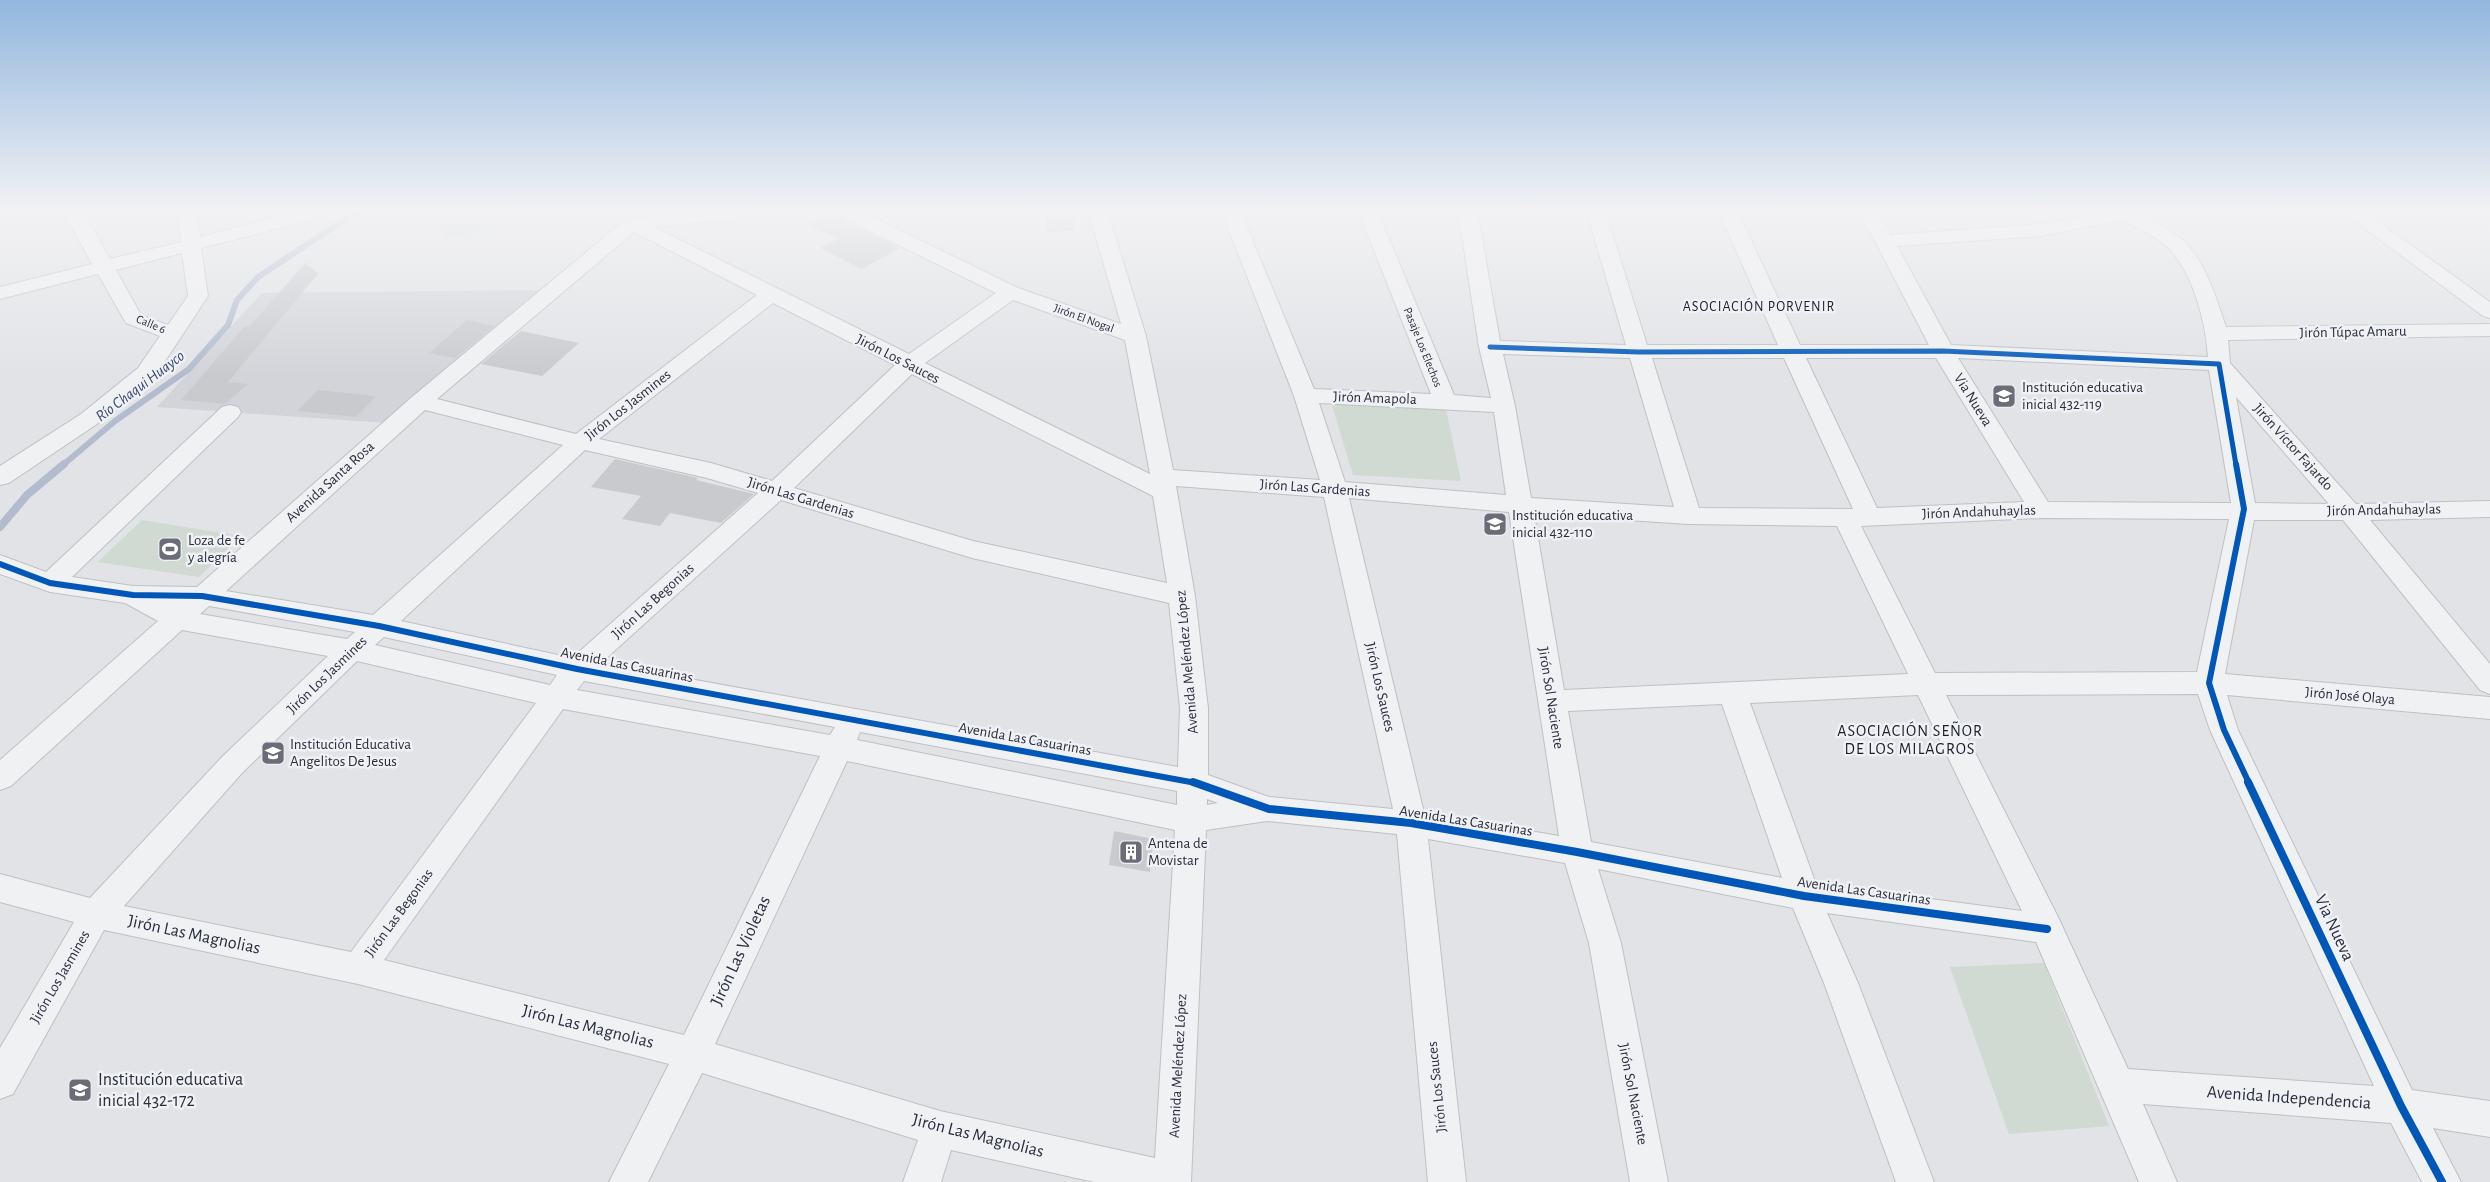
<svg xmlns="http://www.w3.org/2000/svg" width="2490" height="1182" font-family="'Alegreya Sans',sans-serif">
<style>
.built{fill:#d2d4d9}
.green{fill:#d0d9d2}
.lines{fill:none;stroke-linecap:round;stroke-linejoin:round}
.stream-far1{stroke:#b2bcce;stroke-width:6}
.stream{stroke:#b2bcce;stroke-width:8}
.building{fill:#c8cace}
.minor-casing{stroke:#bec0c2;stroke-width:2}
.minor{fill:#f0f1f3;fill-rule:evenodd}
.cycleway-far2-casing{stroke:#eff1f5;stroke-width:8}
.cycleway-far1-casing{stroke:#eff1f5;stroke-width:9}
.cycleway-casing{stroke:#eff1f5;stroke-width:11}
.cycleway-far2{stroke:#0057b8;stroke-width:5}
.cycleway-far1{stroke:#0057b8;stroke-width:6}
.cycleway{stroke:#0057b8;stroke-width:8}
.labels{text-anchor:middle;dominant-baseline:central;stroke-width:5;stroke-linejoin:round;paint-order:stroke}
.far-street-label{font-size:12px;fill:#2a2e3d;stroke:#eff1f5}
.far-neighbourhood-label{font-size:14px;letter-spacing:1px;fill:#1c202e;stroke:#eff1f5}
.street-label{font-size:15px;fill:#2a2e3d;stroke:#eff1f5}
.poi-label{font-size:15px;fill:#2a2e3d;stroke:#eff1f5;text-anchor:start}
.water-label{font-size:16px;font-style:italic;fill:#38486d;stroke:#eff1f5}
.neighbourhood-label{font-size:16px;letter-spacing:1px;fill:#1c202e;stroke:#eff1f5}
.near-street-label{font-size:18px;fill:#2a2e3d;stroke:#eff1f5}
.near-poi-label{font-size:18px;fill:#2a2e3d;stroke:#eff1f5;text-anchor:start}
</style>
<rect width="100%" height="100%" fill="#e1e3e6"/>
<path class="built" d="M539,290L386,423L157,407L262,293Z"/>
<g class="green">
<path d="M428,210H603L446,238Z"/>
<path d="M1331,402L1445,405L1461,481L1353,475Z"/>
<path d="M142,520L241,536L199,577L98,562Z"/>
<path d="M2044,963L2109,1126L2009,1134L1950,967Z"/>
</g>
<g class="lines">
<path class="stream-far1" d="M63,465L115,421L189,369L228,325L237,300L258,277L359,210"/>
<path class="stream" d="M0,527L27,495L64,464"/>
</g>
<g class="building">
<path d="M1045,210H1072L1075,230L1047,233Z"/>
<path d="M832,213L834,216L900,248L862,269L820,248L838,239L809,225Z"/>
<path d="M305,263L318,274L228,382L248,384L225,404L181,400L245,326H250Z"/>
<path d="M467,320L495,326L455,358L429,353Z"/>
<path d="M521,331L579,343L542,376L481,364Z"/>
<path d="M318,390L376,396L356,417L297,411Z"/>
<path d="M615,459L698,478L696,480L754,494L721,523L670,513L660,526L622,519L641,496L591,487Z"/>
<path d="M1114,831L1153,839L1150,872L1109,865Z"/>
</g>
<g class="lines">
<g class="minor-casing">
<g id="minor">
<path d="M63,210H82L110,259L181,242L177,210H196L200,237L304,210H328L317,219L201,248L208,296L154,378L97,424L9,483L0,485V466L81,414L138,368L160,336L126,323L98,274L0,299V287L92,264ZM182,253L188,296L168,325L141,315L116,270Z"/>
<path d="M708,210H776L774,214L767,216L654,227L909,354L996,293L835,214L833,210H858L1018,288L1121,324L1088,210H1107L1146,336L1173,470L1320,480L1294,396L1221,210H1240L1314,389L1431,394L1358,210H1377L1454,395L1491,398L1479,347L1458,210H1477L1500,341L1626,345L1586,210H1605L1647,345H1778L1718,210H1737L1800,345H1929L1875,241L1857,210H1876L1891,235L2041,224L2087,217L2110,210H2201L2199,214L2192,216L2148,218C2157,224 2169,229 2178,236C2205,258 2215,295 2226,327L2490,324V336L2228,340L2230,363L2356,504L2490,501V517L2370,520L2490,664V694L2480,690L2343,520H2254L2225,674L2490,697V719L2227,695L2238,730L2412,1090L2490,1101V1137L2433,1128L2461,1182H2422L2391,1123L2143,1104L2177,1182H2139L2036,942L1827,913L1858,983L1934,1182H1896L1824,983L1793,908L1598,869L1621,943L1668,1182H1630L1589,943L1565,863L1428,839L1466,1182H1428L1397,834L1267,821L1206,830L1191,1182H1094L951,1150L941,1182H903L918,1140L702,1073L648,1182H609L669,1064L358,984L104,930L13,1094L0,1099V1048L74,922L0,902V874L90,898L222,757L328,656L182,630L11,786L0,790V760L158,621L125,603L50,592L0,574V555L46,572L222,407L230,405L238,407L241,412L238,417L72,577L133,586L197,587L412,397L625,220ZM2123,220C2136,228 2152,234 2164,244C2192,267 2206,322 2208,357L1951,345L1897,246L2041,236ZM634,232L757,295L576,434L437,399ZM1013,300L1125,340L1150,474L925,363ZM773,303L895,365L772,481L711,463L599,439ZM1503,354L1630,358L1674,507L1531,498L1515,406ZM1652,358H1784L1853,509L1699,508ZM1806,358H1936L2024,502L1877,508ZM1958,358L2209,370L2231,503L2048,502ZM912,374L1153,496L1167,583L973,541L794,488ZM2236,397L2329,504L2255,503ZM1319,403L1494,412L1506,495L1345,482ZM425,410L563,445L373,615L226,591ZM585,450L707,478L758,493L572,658L401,621ZM1176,486L1324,497L1393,809L1269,797L1208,775V708L1195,596ZM1349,498L1509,512L1559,836L1424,813ZM781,500L972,558L1169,603L1180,708L1178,767L601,663ZM1534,514L1689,524L1837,526L1908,674L1564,690ZM2041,518L2229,519L2197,672L1935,673L1861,526ZM209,606L355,632L347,639L200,614ZM384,637L557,675L550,685L375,645ZM357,661L536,703L351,952L124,906L242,773ZM584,681L835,727L830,735L577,690ZM2198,694L2210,730L2374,1086L2128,1069L2059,919L1946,695ZM1918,695L2022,911L1816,884L1750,703ZM1722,704L1782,878L1591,842L1568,711ZM563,709L820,756L684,1035L384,960ZM860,732L1177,791V805L857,740ZM847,761L1175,830L1155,1158L940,1111L715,1044ZM1207,799L1218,803L1207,805Z"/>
<path d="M2340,210H2362L2490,302V318L2483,316Z"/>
</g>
</g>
<use href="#minor" class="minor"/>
<g class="cycleway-far2-casing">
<path id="cycleway-far2" d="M1490,347L1639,352L1943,351L2219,364L2236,465"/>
</g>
<g class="cycleway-far1-casing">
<g id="cycleway-far1">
<path d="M2236,464L2244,509L2209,683L2224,730L2249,783"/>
<path d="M0,564L50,583L133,595L202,596L379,626L577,669L1196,783"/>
</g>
</g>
<g class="cycleway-casing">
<g id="cycleway">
<path d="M1193,782L1269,809L1411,823L1577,852L1804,896L2047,929"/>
<path d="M2248,782L2401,1106L2442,1182"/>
</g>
</g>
<use href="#cycleway-far2" class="cycleway-far2"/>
<use href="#cycleway-far1" class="cycleway-far1"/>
<use href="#cycleway" class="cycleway"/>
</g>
<linearGradient id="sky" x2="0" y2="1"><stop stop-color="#92b7de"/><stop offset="0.56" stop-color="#f2f2f4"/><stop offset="1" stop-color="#f2f2f4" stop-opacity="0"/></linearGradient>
<rect width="2490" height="376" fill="url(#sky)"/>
<defs>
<g id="school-square" transform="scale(1.25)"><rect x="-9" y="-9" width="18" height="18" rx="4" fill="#6a6d78" stroke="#eff1f5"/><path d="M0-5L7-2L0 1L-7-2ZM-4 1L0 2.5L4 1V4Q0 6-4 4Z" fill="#fff"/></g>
<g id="stadium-square" transform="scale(1.25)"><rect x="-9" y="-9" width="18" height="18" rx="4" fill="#6a6d78" stroke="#eff1f5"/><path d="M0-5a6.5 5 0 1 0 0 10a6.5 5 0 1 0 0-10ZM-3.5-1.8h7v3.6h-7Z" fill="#fff"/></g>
<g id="building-square" transform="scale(1.25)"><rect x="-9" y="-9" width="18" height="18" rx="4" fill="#6a6d78" stroke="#eff1f5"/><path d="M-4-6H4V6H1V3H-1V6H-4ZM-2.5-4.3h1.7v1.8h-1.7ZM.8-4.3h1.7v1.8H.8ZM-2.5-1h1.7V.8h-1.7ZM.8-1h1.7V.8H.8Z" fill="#fff"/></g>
</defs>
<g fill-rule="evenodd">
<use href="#school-square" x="2004" y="396"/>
<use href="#school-square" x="1495" y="524"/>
<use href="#stadium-square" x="170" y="549"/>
<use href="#school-square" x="273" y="753"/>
<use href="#building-square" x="1131" y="852"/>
<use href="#school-square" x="80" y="1090"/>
</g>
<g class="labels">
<g class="far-street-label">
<text transform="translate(1084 318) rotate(20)">Jirón El Nogal</text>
<text transform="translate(151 324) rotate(23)">Calle 6</text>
<text transform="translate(1423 347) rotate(68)">Pasaje Los Elechos</text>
</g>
<g class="far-neighbourhood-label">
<text x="1759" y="307">ASOCIACIÓN PORVENIR</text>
</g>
<g class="street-label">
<text transform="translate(2353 332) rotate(-1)">Jirón Túpac Amaru</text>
<text transform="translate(898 359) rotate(27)">Jirón Los Sauces</text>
<text transform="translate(1375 398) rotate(2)">Jirón Amapola</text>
<text transform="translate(1973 400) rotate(58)">Via Nueva</text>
<text transform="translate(628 405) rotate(-38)">Jirón Los Jasmines</text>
<text transform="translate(2293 447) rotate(48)">Jirón Víctor Fajardo</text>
<text transform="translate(330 482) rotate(-42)">Avenida Santa Rosa</text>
<text transform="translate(1315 488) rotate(4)">Jirón Las Gardenias</text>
<text transform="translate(801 498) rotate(17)">Jirón Las Gardenias</text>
<text transform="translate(2384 510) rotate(-1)">Jirón Andahuhaylas</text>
<text transform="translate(1979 512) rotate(-2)">Jirón Andahuhaylas</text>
<text transform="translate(653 601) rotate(-42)">Jirón Las Begonias</text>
<text transform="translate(1187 662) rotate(-95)">Avenida Meléndez López</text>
<text transform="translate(627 665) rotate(11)">Avenida Las Casuarinas</text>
<text transform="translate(327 675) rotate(-44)">Jirón Los Jasmines</text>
<text transform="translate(1380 687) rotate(77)">Jirón Los Sauces</text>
<text transform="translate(2350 696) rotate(5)">Jirón José Olaya</text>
<text transform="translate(1551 698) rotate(81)">Jirón Sol Naciente</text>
<text transform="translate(1025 739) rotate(10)">Avenida Las Casuarinas</text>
<text transform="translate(1466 821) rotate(9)">Avenida Las Casuarinas</text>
<text transform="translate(1864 891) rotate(8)">Avenida Las Casuarinas</text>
<text transform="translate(399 913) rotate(-54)">Jirón Las Begonias</text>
<text transform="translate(60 977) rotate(-60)">Jirón Los Jasmines</text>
<text transform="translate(1178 1066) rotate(-87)">Avenida Meléndez López</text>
<text transform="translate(1437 1087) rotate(-96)">Jirón Los Sauces</text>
<text transform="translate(1633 1094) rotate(79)">Jirón Sol Naciente</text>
</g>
<g class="poi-label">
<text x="2022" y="387">Institución educativa<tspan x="2022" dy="17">inicial 432-119</tspan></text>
<text x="1512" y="515">Institución educativa<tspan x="1512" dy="17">inicial 432-110</tspan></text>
<text x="188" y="540">Loza de fe<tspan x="188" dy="17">y alegría</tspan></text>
<text x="290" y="744">Institución Educativa<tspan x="290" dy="17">Angelitos De Jesus</tspan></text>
<text x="1148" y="843">Antena de<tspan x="1148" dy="17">Movistar</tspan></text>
</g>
<g class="water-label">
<text transform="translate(140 386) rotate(-37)">Río Chaqui Huayco</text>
</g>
<g class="neighbourhood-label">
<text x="1910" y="731">ASOCIACIÓN SEÑOR<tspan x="1910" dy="18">DE LOS MILAGROS</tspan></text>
</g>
<g class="near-street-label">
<text transform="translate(2334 928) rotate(65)">Via Nueva</text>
<text transform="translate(194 935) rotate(12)">Jirón Las Magnolias</text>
<text transform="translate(741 951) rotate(-65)">Jirón Las Violetas</text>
<text transform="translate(588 1027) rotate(14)">Jirón Las Magnolias</text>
<text transform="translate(2289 1098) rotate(4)">Avenida Independencia</text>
<text transform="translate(978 1136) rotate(14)">Jirón Las Magnolias</text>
</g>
<g class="near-poi-label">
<text x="98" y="1080">Institución educativa<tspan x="98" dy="21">inicial 432-172</tspan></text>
</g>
</g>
</svg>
